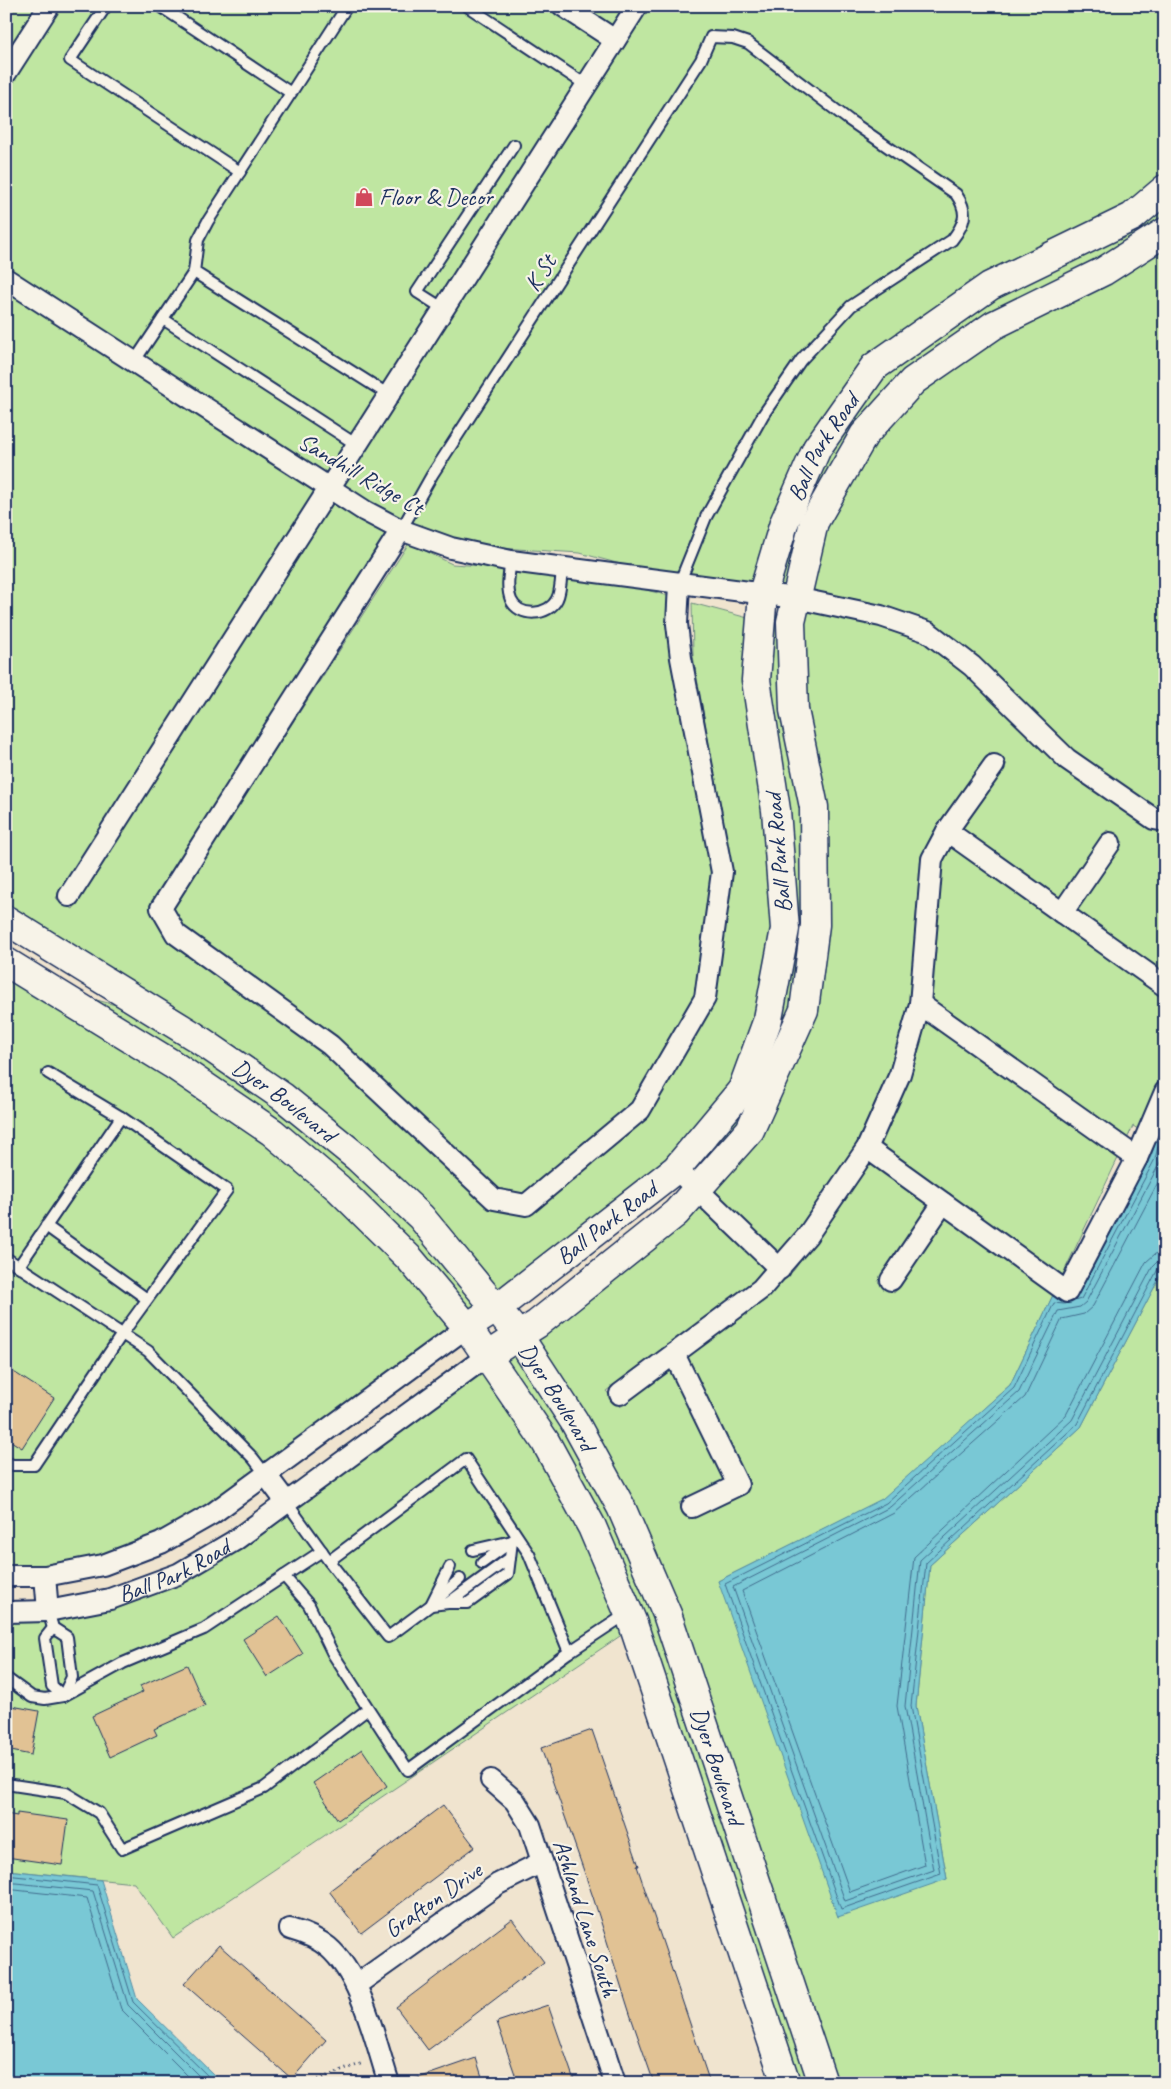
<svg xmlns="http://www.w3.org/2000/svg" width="1171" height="2089" font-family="Caveat,sans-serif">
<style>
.green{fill:#bfe6a1;stroke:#6d8a80}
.water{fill:#79c8d5;stroke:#538ba5}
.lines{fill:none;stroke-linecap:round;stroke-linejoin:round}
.shore{stroke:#416c8e;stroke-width:1}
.building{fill:#e1c294;stroke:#1b2f5e}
.lane-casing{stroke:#1b2f5e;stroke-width:14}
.street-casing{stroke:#1b2f5e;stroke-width:24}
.secondary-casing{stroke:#1b2f5e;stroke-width:31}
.path{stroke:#1b2f5e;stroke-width:3;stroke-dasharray:1 4;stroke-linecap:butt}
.lane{stroke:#f7f3e8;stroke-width:10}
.street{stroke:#f7f3e8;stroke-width:20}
.secondary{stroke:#f7f3e8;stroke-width:28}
.labels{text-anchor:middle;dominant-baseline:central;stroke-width:4.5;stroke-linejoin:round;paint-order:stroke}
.poi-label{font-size:24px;fill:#1b2f5e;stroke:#f7f3e8;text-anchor:start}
.street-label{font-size:24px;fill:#1b2f5e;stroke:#f7f3e8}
</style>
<rect width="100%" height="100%" fill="#f0e4cf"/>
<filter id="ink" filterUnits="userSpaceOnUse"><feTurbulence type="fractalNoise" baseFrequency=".02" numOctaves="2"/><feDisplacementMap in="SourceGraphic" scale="10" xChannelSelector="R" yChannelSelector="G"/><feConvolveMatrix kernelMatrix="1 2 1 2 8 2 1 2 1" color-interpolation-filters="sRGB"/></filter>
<g filter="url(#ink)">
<g class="green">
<path d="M6,6H37L6,55Z"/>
<path d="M61,6H546L602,42L326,475L6,269V92Z"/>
<path d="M580,6H625L612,27Z"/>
<path d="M649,6H1165V176L1126,209L865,361L752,600L580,553L453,545L369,503L343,486Z"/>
<path d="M1165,202V220L907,373L788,590L773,595L793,527L825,453L881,374L996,294Z"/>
<path d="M1165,244V812L1157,810L1073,752L979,660L808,591L823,526L872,441L920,388L999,334Z"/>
<path d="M6,290L316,490L56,898L73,909L333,501L390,533L152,902V912L324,1052L487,1205L533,1212L647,1118L714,1000L732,872L693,656L692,603L748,618L775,928L759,1015L733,1085L669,1162L498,1295L428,1211L6,910Z"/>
<path d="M409,543L452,564L578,572L673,597L713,872L695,994L633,1104L522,1194L497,1190L184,928L172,909Z"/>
<path d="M804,609L879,624L924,640L1165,831V975L1075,912L1123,842L1107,830L1059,900L960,830L1007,764L990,752L933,832L923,854L911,1000L907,1006L909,1008L890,1069L858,1143L799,1230L779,1255L710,1189L813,1012L804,710Z"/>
<path d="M783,613L804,807L806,924L794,1006L741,1124L695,1175L689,1169L778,1021L765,680L768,618Z"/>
<path d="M951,845L1165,998V1066L1138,1129L1133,1126L1127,1139L930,1001L942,863Z"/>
<path d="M6,948L85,997L135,1010L277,1104L414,1223L483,1305L469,1314L417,1253L6,952Z"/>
<path d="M6,973L267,1139L332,1194L454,1325L206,1506L156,1535L99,1556L43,1566L6,1567Z"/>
<path d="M926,1020L1119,1156L1062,1276L879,1146L909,1078Z"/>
<path d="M1165,1118V1142L1157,1138Z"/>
<path d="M870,1162L929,1204L878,1282L894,1293L946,1216L1054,1293L1010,1385L883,1499L718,1581L947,1879L916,1706L930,1565L1081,1427L1165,1267V2083H832L676,1611L531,1339L698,1203L767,1269L754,1282L669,1345L661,1348L662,1350L606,1391L620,1407L671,1369L725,1480L679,1503L689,1519L743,1493L686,1357L768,1297L794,1270Z"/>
<path d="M516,1349L612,1510L658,1616L813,2083H796L641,1618L500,1359Z"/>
<path d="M485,1369L536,1445L583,1531L626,1632L173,1938L134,1883L6,1870V1621H58V1619L115,1608L182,1583L241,1549Z"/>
</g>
<g class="water">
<path d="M1157,1138L1165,1142V1267L1081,1427L930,1565L916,1706L947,1879L838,1917L718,1581L882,1499L1010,1385L1054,1293L1062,1299L1077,1297L1151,1156Z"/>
<path d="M6,1870L101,1880L137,1999L222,2083H6Z"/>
</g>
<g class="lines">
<g class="shore">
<path d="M1165,1146L1158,1147L1155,1159L1081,1299L1064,1304L1054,1303L1014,1388L886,1503L725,1584L841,1909L941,1874L911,1706L926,1563L1077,1424L1158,1269L1165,1266"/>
<path d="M1165,1153L1086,1302L1080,1307L1058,1311L1019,1392L890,1507L733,1587L845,1901L934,1870L905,1706L920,1560L1072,1420L1153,1266L1158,1261L1165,1260"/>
<path d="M1165,1169L1093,1306L1084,1314L1062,1319L1025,1397L894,1513L742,1591L850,1892L925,1865L897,1706L914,1557L1066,1415L1146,1262L1155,1254L1165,1252"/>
<path d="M6,1875L97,1885L133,2002L215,2083"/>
<path d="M6,1882L93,1891L128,2005L206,2083"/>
<path d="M6,1889L87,1898L121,2009L195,2083"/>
</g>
</g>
<g class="building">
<path d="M6,1367L54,1398L22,1448L6,1438Z"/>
<path d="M279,1616L303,1654L267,1677L243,1639Z"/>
<path d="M187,1665L205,1706L154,1729L157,1735L110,1757L92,1716L143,1692L140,1686Z"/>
<path d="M6,1705L39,1711L31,1755L6,1750Z"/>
<path d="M592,1730L639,1866H637L710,2083H654L630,2014L593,1897L541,1748Z"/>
<path d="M362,1749L387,1786L338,1820L313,1783Z"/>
<path d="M443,1805L475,1847L361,1933L329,1891Z"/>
<path d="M17,1813L68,1820L62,1865L6,1857V1814L17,1816Z"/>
<path d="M512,1919L544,1962L428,2050L396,2007Z"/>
<path d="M219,1945L326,2040L292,2079L184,1984Z"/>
<path d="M548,2005L575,2083H518L497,2022Z"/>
<path d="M476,2058L484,2083H410V2081Z"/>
</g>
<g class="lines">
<g class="lane-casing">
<g id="lane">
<path d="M106,6L70,60L240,172"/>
<path d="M160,6L291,93L347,6"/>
<path d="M467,6L586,85"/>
<path d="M194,272L389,395"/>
<path d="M444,309L417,292L514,145"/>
<path d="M163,319L357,445"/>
<path d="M134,362L194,272L198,240L208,221L291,93"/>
<path d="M401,530L432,475L701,60L711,37L733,38L748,43L849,120L956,194C969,213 965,223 952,240L851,306L801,360L763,415L706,517L679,584"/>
<path d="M511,561C509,574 506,587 511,600C519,618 549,616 557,599C561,591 561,578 562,568"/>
<path d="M46,1226L147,1299"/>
<path d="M6,1258L148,1351L253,1458L266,1475"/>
<path d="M19,1266L121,1117L48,1073"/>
<path d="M6,1462L12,1465H34L122,1334L227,1190L121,1117"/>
<path d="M287,1503L329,1561L466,1459L529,1554L569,1652"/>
<path d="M473,1550L512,1541L517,1537"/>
<path d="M329,1561L388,1637L431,1605L450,1567"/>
<path d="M482,1563L507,1545"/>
<path d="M284,1576L322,1551"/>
<path d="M435,1601L460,1579"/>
<path d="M449,1603H468L508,1574L510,1558"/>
<path d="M431,1605L448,1603L510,1558L512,1541"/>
<path d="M48,1611L53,1628L67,1637L72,1677L63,1696"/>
<path d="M53,1628L45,1638L52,1686L63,1696"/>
<path d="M6,1678L32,1697L45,1699L63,1696L123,1663L204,1629L284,1576L309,1605L333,1654L408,1770L569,1652L628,1613"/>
<path d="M6,1784L66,1793L99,1813L122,1849L264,1788L368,1709"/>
</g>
</g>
<g class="street-casing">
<g id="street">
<path d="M563,6L615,40"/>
<path d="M6,73L49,6"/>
<path d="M6,279L365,511L401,530L451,548L511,561L796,598L881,616L928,632L972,666L1067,759L1154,819L1165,821"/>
<path d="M401,530L161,908L176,934L330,1045L494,1199L526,1205L640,1110L705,998L722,872L681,658L677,624L679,584"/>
<path d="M947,831L1165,986"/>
<path d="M69,896L637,6"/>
<path d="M1062,913L1110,843"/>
<path d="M920,1004L1137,1158"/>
<path d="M867,1148L1067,1292L1137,1158L1165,1092"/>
<path d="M676,1169L780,1269"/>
<path d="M891,1280L943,1203"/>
<path d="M674,1354L738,1485L692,1507"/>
<path d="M620,1394L761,1289L807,1236L867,1148L900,1074L920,1004L932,859L947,831L994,765"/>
<path d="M266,1475L287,1503"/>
<path d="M6,1576H45L103,1565L161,1543L212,1514L467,1327"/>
<path d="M45,1576L48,1611"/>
<path id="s1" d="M6,1612L48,1611L110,1599L178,1574L234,1541L487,1356"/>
<path d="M491,1780L515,1801L530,1825L615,2083"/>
<path d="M290,1929C304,1933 317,1938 328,1947C362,1976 375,2041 389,2083"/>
<path d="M356,1985L498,1884L542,1862"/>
</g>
</g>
<g class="secondary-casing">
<g id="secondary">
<path id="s2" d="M6,920L194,1036L283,1097L358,1158L421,1217L518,1335L574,1421L621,1507L667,1614L823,2083"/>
<path d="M6,962L172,1064L272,1132L338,1188L410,1259L467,1327L545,1441L592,1527L632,1621L786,2083"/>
<path id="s3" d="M467,1327L497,1308L676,1169L742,1090L768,1019L785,929L776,810L756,680L763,593L784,523L817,448L874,367L990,286L1132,217L1165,189"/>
<path d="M487,1356L537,1324L676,1213L750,1130L804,1010L815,925L814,807L794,710L791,622L814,522L864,435L913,381L994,325L1104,271L1165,232"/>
</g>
</g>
<path class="path" d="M308,2083L363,2063"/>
<use href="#lane" class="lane"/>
<use href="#street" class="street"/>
<use href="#secondary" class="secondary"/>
</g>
</g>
<defs>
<g id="shop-bare" transform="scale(1.5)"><path d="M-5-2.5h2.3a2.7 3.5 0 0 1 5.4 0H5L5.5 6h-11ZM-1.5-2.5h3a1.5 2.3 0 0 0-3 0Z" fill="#d1495b" stroke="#f7f3e8" stroke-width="2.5" paint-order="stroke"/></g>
</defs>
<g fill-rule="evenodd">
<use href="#shop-bare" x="364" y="197"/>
</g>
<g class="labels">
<g class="poi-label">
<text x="379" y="197">Floor &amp; Decor</text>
</g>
<g class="street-label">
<text transform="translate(540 273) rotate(-57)">K St</text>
<text stroke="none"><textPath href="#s3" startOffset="1029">Ball Park Road</textPath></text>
<text transform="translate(361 474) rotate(30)">Sandhill Ridge Ct</text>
<text transform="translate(778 853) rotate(-95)">Ball Park Road</text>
<text stroke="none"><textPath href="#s2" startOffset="332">Dyer Boulevard</textPath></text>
<text stroke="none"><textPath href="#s3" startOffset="174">Ball Park Road</textPath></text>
<text stroke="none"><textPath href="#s2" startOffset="738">Dyer Boulevard</textPath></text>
<text stroke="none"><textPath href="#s1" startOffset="175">Ball Park Road</textPath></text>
<text stroke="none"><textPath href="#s2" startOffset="1142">Dyer Boulevard</textPath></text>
<text transform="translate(433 1900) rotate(-35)">Grafton Drive</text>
<text transform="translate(586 1918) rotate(72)">Ashland Lane South</text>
</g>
</g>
<rect width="1171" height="2089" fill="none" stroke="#f7f3e8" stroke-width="25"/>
<rect x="12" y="12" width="1146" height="2064" fill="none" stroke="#1b2f5e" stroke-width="2" filter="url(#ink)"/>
</svg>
